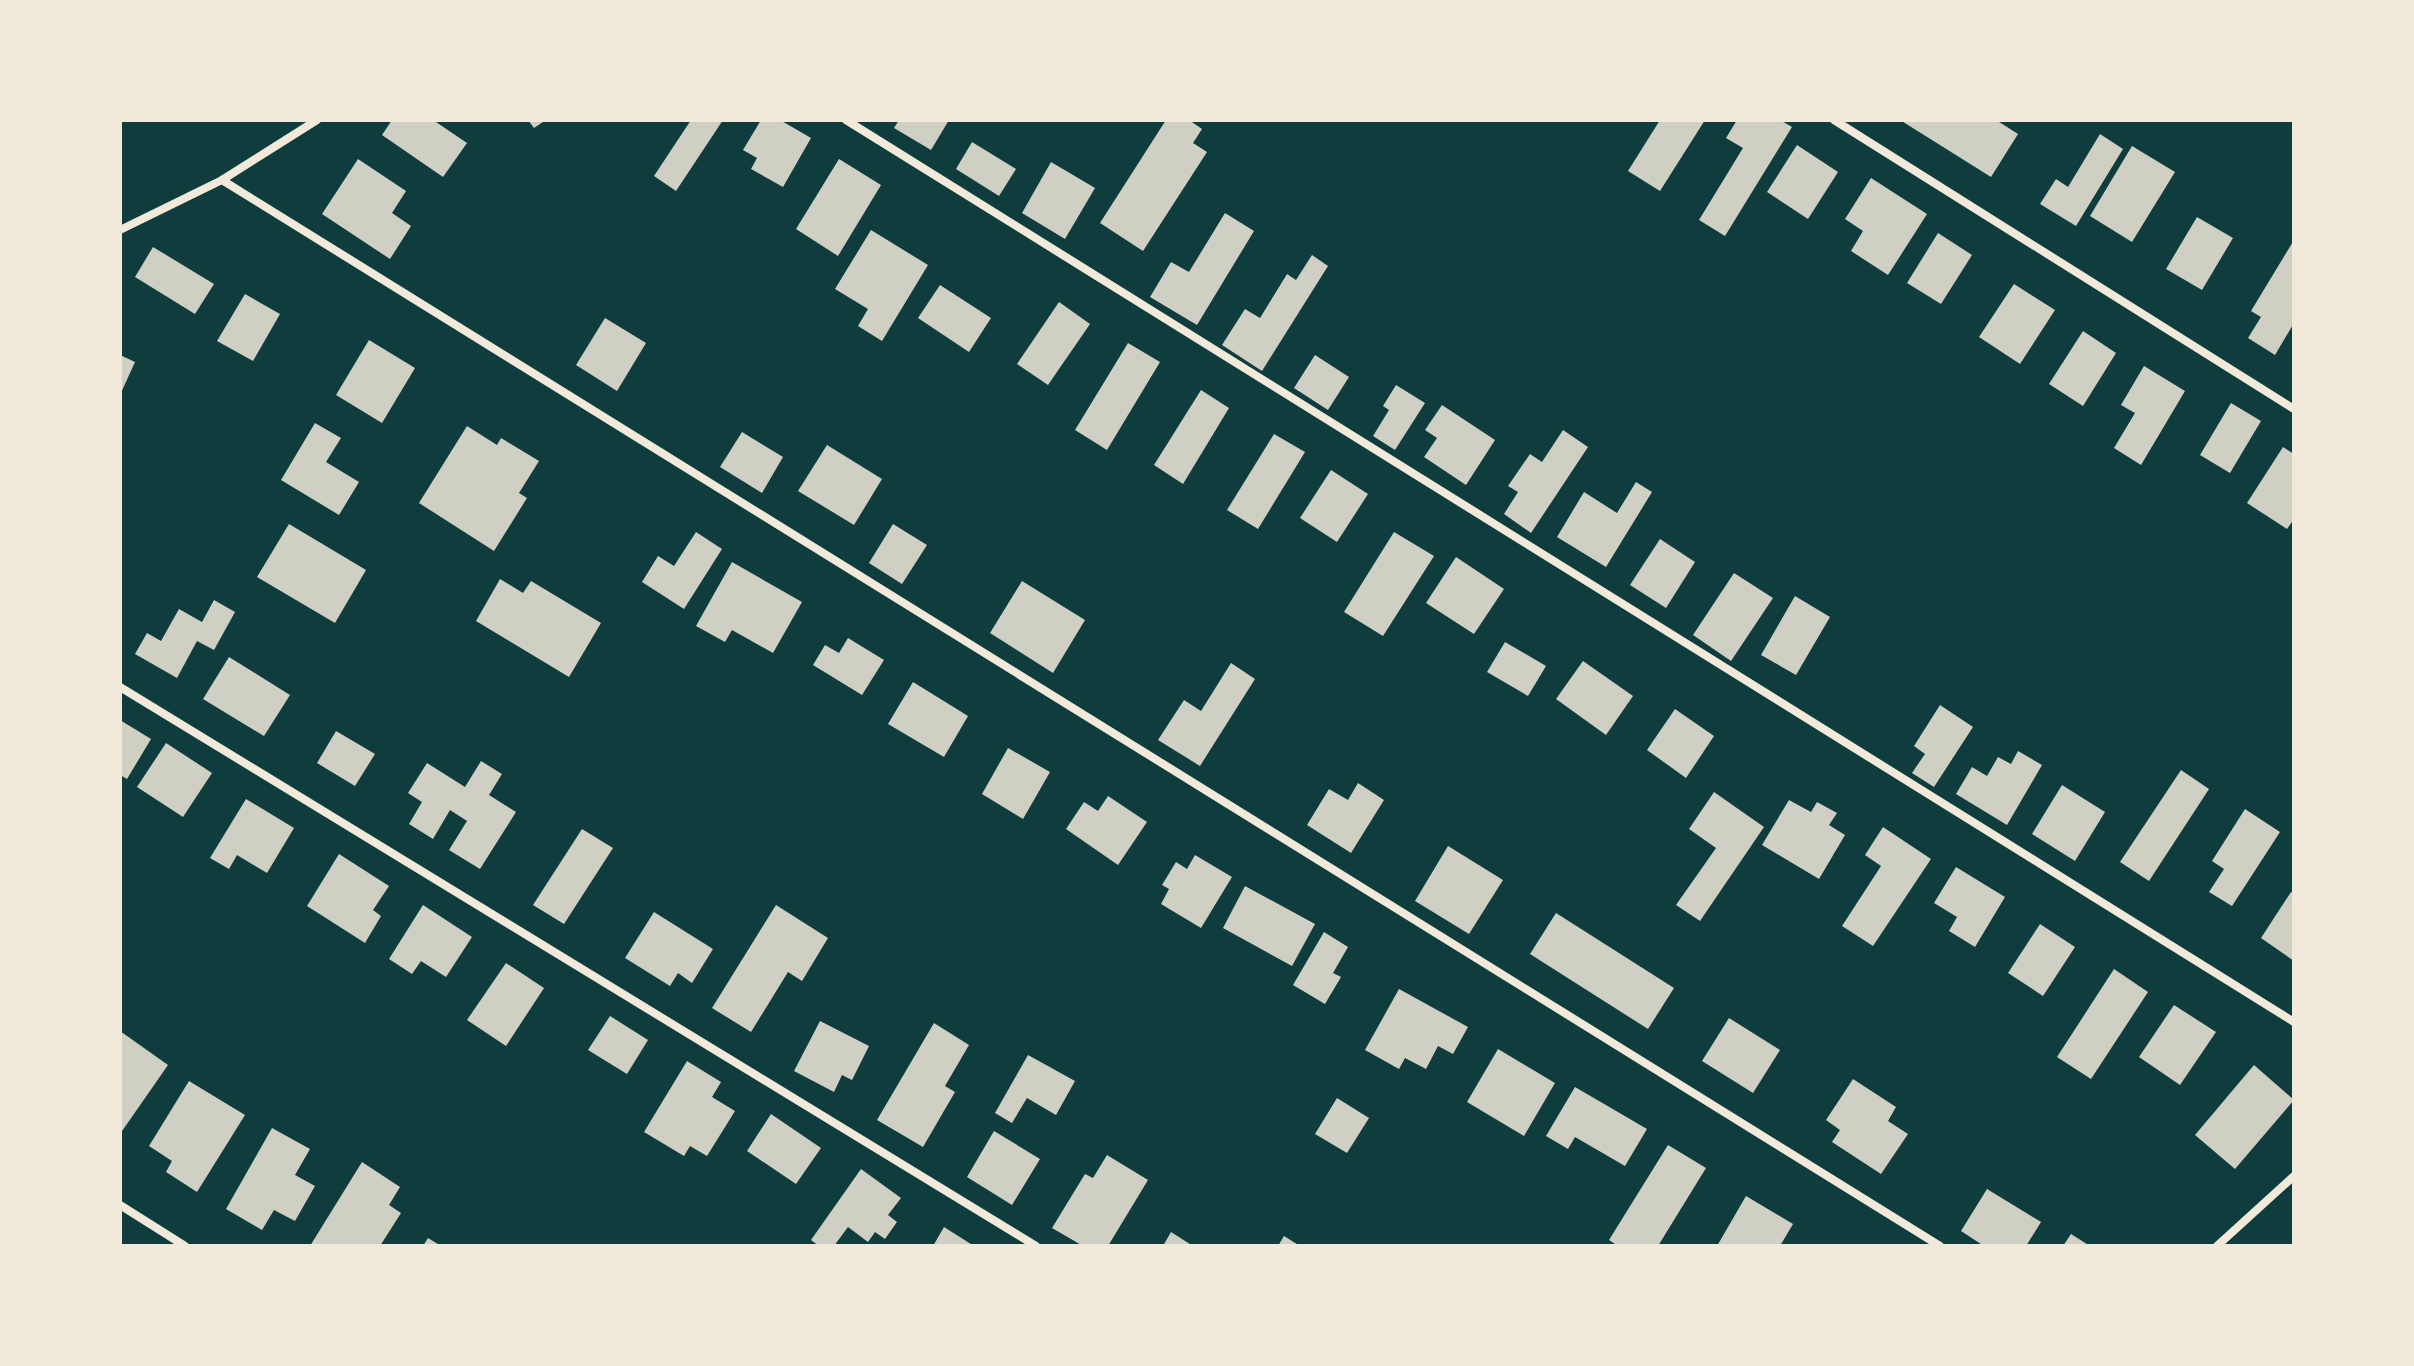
<svg xmlns="http://www.w3.org/2000/svg" width="2414" height="1366" font-family="'Public Sans',sans-serif">
<style>
.building{fill:#cfcfc3}
.lines{fill:none;stroke-linecap:round;stroke-linejoin:round}
.minor{stroke:#f1e9da;stroke-width:8}
</style>
<rect width="100%" height="100%" fill="#0f3d3e"/>
<g class="building">
<path d="M392,120H433L467,143L443,177L382,135Z"/>
<path d="M528,120H546L534,128Z"/>
<path d="M691,120H723L676,191L654,176Z"/>
<path d="M761,120H780L811,138L783,187L751,169L757,158L743,150Z"/>
<path d="M899,120H949L931,150L894,128Z"/>
<path d="M1166,120H1189L1202,129L1193,143L1207,152L1143,251L1100,223Z"/>
<path d="M1660,120H1705L1660,191L1628,171Z"/>
<path d="M1737,120H1780L1792,127L1725,236L1699,220L1743,148L1726,138Z"/>
<path d="M1900,120H1996L2018,134L1991,177Z"/>
<path d="M2100,134L2123,149L2076,226L2040,204L2056,179L2068,187Z"/>
<path d="M972,142L1016,169L999,196L956,169Z"/>
<path d="M1797,145L1838,172L1808,219L1767,192Z"/>
<path d="M2132,146L2175,172L2132,242L2090,216Z"/>
<path d="M358,159L406,191L392,213L411,226L390,259L322,214Z"/>
<path d="M839,159L881,185L838,256L796,229Z"/>
<path d="M1051,162L1095,188L1065,239L1022,213Z"/>
<path d="M1871,178L1927,214L1888,275L1851,251L1863,231L1845,219Z"/>
<path d="M1225,213L1254,231L1197,325L1150,297L1171,262L1189,272Z"/>
<path d="M2197,217L2233,238L2202,290L2166,269Z"/>
<path d="M871,230L928,265L882,341L858,326L868,309L835,289Z"/>
<path d="M1938,233L1972,255L1941,304L1907,283Z"/>
<path d="M2294,240V323L2275,355L2248,338L2261,317L2251,311Z"/>
<path d="M153,247L214,284L195,314L135,277Z"/>
<path d="M1312,255L1328,266L1262,371L1222,345L1245,309L1260,318L1287,274L1296,280Z"/>
<path d="M2014,284L2055,310L2020,364L1979,337Z"/>
<path d="M940,285L991,318L969,352L918,318Z"/>
<path d="M245,294L280,314L253,361L217,341Z"/>
<path d="M1059,302L1090,324L1048,385L1017,364Z"/>
<path d="M605,318L646,343L617,391L576,365Z"/>
<path d="M2083,331L2116,353L2083,406L2049,384Z"/>
<path d="M369,340L415,368L382,423L336,395Z"/>
<path d="M1128,343L1160,362L1107,450L1075,430Z"/>
<path d="M120,355L135,362L120,395Z"/>
<path d="M1315,355L1349,377L1328,410L1294,388Z"/>
<path d="M2144,366L2185,391L2141,465L2114,448L2135,413L2121,405Z"/>
<path d="M1396,385L1425,403L1395,450L1373,436L1389,410L1383,406Z"/>
<path d="M1201,390L1229,408L1183,484L1154,465Z"/>
<path d="M2231,403L2261,421L2230,473L2200,455Z"/>
<path d="M1442,405L1495,440L1466,485L1424,457L1437,438L1425,430Z"/>
<path d="M315,423L341,438L326,462L359,482L339,515L281,480Z"/>
<path d="M467,426L497,445L501,438L539,461L519,493L527,498L494,551L419,503Z"/>
<path d="M1563,430L1588,447L1531,533L1504,514L1518,492L1508,486L1530,454L1542,462Z"/>
<path d="M742,432L783,457L762,493L720,467Z"/>
<path d="M1274,434L1305,452L1258,529L1227,510Z"/>
<path d="M827,445L882,479L854,525L798,491Z"/>
<path d="M2283,447L2294,454V519L2287,529L2247,503Z"/>
<path d="M1331,470L1368,494L1337,542L1300,518Z"/>
<path d="M1636,482L1652,492L1606,567L1557,537L1584,492L1617,513Z"/>
<path d="M289,524L366,570L335,623L257,577Z"/>
<path d="M893,524L927,545L902,584L869,563Z"/>
<path d="M696,532L722,549L684,609L642,582L658,556L674,566Z"/>
<path d="M1394,532L1434,556L1383,636L1344,612Z"/>
<path d="M1660,539L1695,562L1666,608L1630,585Z"/>
<path d="M1456,557L1504,589L1474,634L1426,603Z"/>
<path d="M732,562L802,602L773,653L732,630L725,642L696,626Z"/>
<path d="M1734,573L1773,598L1731,661L1693,635Z"/>
<path d="M500,579L523,593L531,581L601,623L569,677L476,621Z"/>
<path d="M1022,581L1085,620L1053,673L990,633Z"/>
<path d="M1795,596L1830,617L1796,675L1761,655Z"/>
<path d="M214,600L235,612L214,650L197,641L177,678L135,654L147,633L161,641L179,609L202,622Z"/>
<path d="M848,638L884,660L862,695L813,665L825,645L839,653Z"/>
<path d="M1505,642L1546,666L1528,696L1487,672Z"/>
<path d="M229,657L290,695L264,736L203,699Z"/>
<path d="M1583,661L1633,696L1606,735L1556,699Z"/>
<path d="M1231,663L1255,679L1200,766L1158,740L1184,700L1201,711Z"/>
<path d="M913,682L968,716L944,757L888,724Z"/>
<path d="M1940,705L1973,727L1934,787L1912,773L1925,754L1914,746Z"/>
<path d="M1675,709L1714,736L1686,778L1647,750Z"/>
<path d="M120,720L151,739L127,779L120,775Z"/>
<path d="M336,731L375,754L355,786L317,763Z"/>
<path d="M166,743L212,773L183,817L137,787Z"/>
<path d="M1008,748L1050,772L1023,819L982,794Z"/>
<path d="M2018,751L2042,765L2007,825L1956,794L1972,767L1987,776L1998,757L2011,764Z"/>
<path d="M481,761L502,774L489,795L516,812L480,869L449,850L467,821L450,810L433,839L409,824L422,802L408,793L427,763L465,787Z"/>
<path d="M2181,770L2209,789L2149,881L2120,862Z"/>
<path d="M1358,783L1384,800L1351,853L1307,825L1329,789L1348,800Z"/>
<path d="M2062,785L2105,812L2075,861L2032,834Z"/>
<path d="M1714,792L1764,827L1700,921L1676,905L1716,848L1689,829Z"/>
<path d="M1108,796L1147,822L1118,865L1066,829L1084,802L1098,811Z"/>
<path d="M246,799L294,828L267,873L237,855L229,869L210,858Z"/>
<path d="M1789,800L1811,812L1817,802L1837,813L1829,825L1845,835L1819,879L1762,845Z"/>
<path d="M2245,809L2280,832L2232,906L2209,892L2224,869L2212,861Z"/>
<path d="M1883,827L1931,859L1873,946L1842,926L1881,866L1865,855Z"/>
<path d="M582,829L613,848L564,924L533,905Z"/>
<path d="M1448,846L1503,880L1469,934L1415,901Z"/>
<path d="M339,854L389,886L373,910L381,916L365,943L307,906Z"/>
<path d="M1195,855L1232,877L1201,928L1161,904L1169,889L1162,885L1176,862L1187,869Z"/>
<path d="M1956,867L2005,897L1975,947L1949,931L1957,917L1934,903Z"/>
<path d="M1245,886L1315,924L1292,966L1223,928Z"/>
<path d="M2291,892L2294,894V961L2261,938Z"/>
<path d="M423,905L472,937L446,977L421,961L412,974L389,959Z"/>
<path d="M776,905L828,938L802,981L788,972L751,1032L712,1008Z"/>
<path d="M654,912L713,949L692,983L678,973L670,986L625,958Z"/>
<path d="M1556,913L1674,988L1648,1029L1530,954Z"/>
<path d="M2040,924L2075,947L2043,996L2008,973Z"/>
<path d="M1324,932L1348,947L1333,973L1341,977L1325,1004L1293,985Z"/>
<path d="M506,963L544,988L506,1046L467,1020Z"/>
<path d="M2114,969L2148,992L2091,1079L2057,1057Z"/>
<path d="M1399,989L1468,1027L1453,1054L1438,1046L1426,1069L1405,1058L1399,1069L1365,1050Z"/>
<path d="M2174,1005L2216,1032L2180,1085L2139,1057Z"/>
<path d="M610,1016L648,1040L627,1074L588,1050Z"/>
<path d="M1729,1018L1780,1050L1753,1093L1702,1061Z"/>
<path d="M820,1021L869,1046L852,1080L842,1075L834,1092L794,1071Z"/>
<path d="M934,1023L969,1045L945,1086L955,1092L923,1147L877,1120Z"/>
<path d="M120,1031L168,1065L120,1134Z"/>
<path d="M1498,1049L1555,1083L1524,1136L1467,1102Z"/>
<path d="M1028,1055L1075,1081L1056,1115L1027,1098L1012,1123L995,1113Z"/>
<path d="M687,1061L721,1082L712,1097L735,1111L707,1156L690,1146L684,1156L644,1132Z"/>
<path d="M2254,1065L2294,1100L2235,1169L2195,1135Z"/>
<path d="M1853,1079L1896,1107L1888,1121L1908,1134L1881,1174L1832,1142L1840,1130L1826,1120Z"/>
<path d="M189,1081L245,1115L197,1192L166,1172L172,1161L149,1146Z"/>
<path d="M1575,1087L1647,1129L1625,1166L1575,1137L1568,1149L1546,1136Z"/>
<path d="M1337,1098L1369,1118L1347,1153L1315,1134Z"/>
<path d="M771,1114L821,1148L796,1184L747,1151Z"/>
<path d="M272,1128L310,1149L295,1175L315,1186L295,1221L274,1210L262,1230L226,1209Z"/>
<path d="M994,1131L1040,1159L1012,1205L967,1177Z"/>
<path d="M1668,1145L1706,1168L1658,1246H1618L1609,1240Z"/>
<path d="M1107,1155L1148,1180L1108,1246H1083L1052,1228L1085,1174L1093,1178Z"/>
<path d="M362,1162L400,1187L389,1205L401,1213L380,1246H310Z"/>
<path d="M861,1169L901,1198L888,1215L897,1222L885,1239L875,1232L868,1242L848,1227L834,1246H819L811,1240Z"/>
<path d="M1987,1189L2041,1222L2026,1246H1984L1961,1231Z"/>
<path d="M1746,1196L1793,1224L1780,1246H1717Z"/>
<path d="M944,1227L974,1246H933Z"/>
<path d="M1171,1232L1193,1246H1163Z"/>
<path d="M2071,1234L2090,1246H2063Z"/>
<path d="M1284,1236L1300,1246H1278Z"/>
<path d="M428,1238L441,1246H423Z"/>
</g>
<g class="lines">
<g class="minor">
<path d="M846,120L2294,1022"/>
<path d="M1834,120L2294,409"/>
<path d="M222,180L1940,1246"/>
<path d="M120,230L222,180L317,120"/>
<path d="M120,687L1036,1246"/>
<path d="M120,1205L185,1246"/>
<path d="M2217,1246L2294,1176"/>
</g>
</g>
<rect width="2414" height="1366" fill="none" stroke="#f1e9da" stroke-width="244"/>
</svg>
